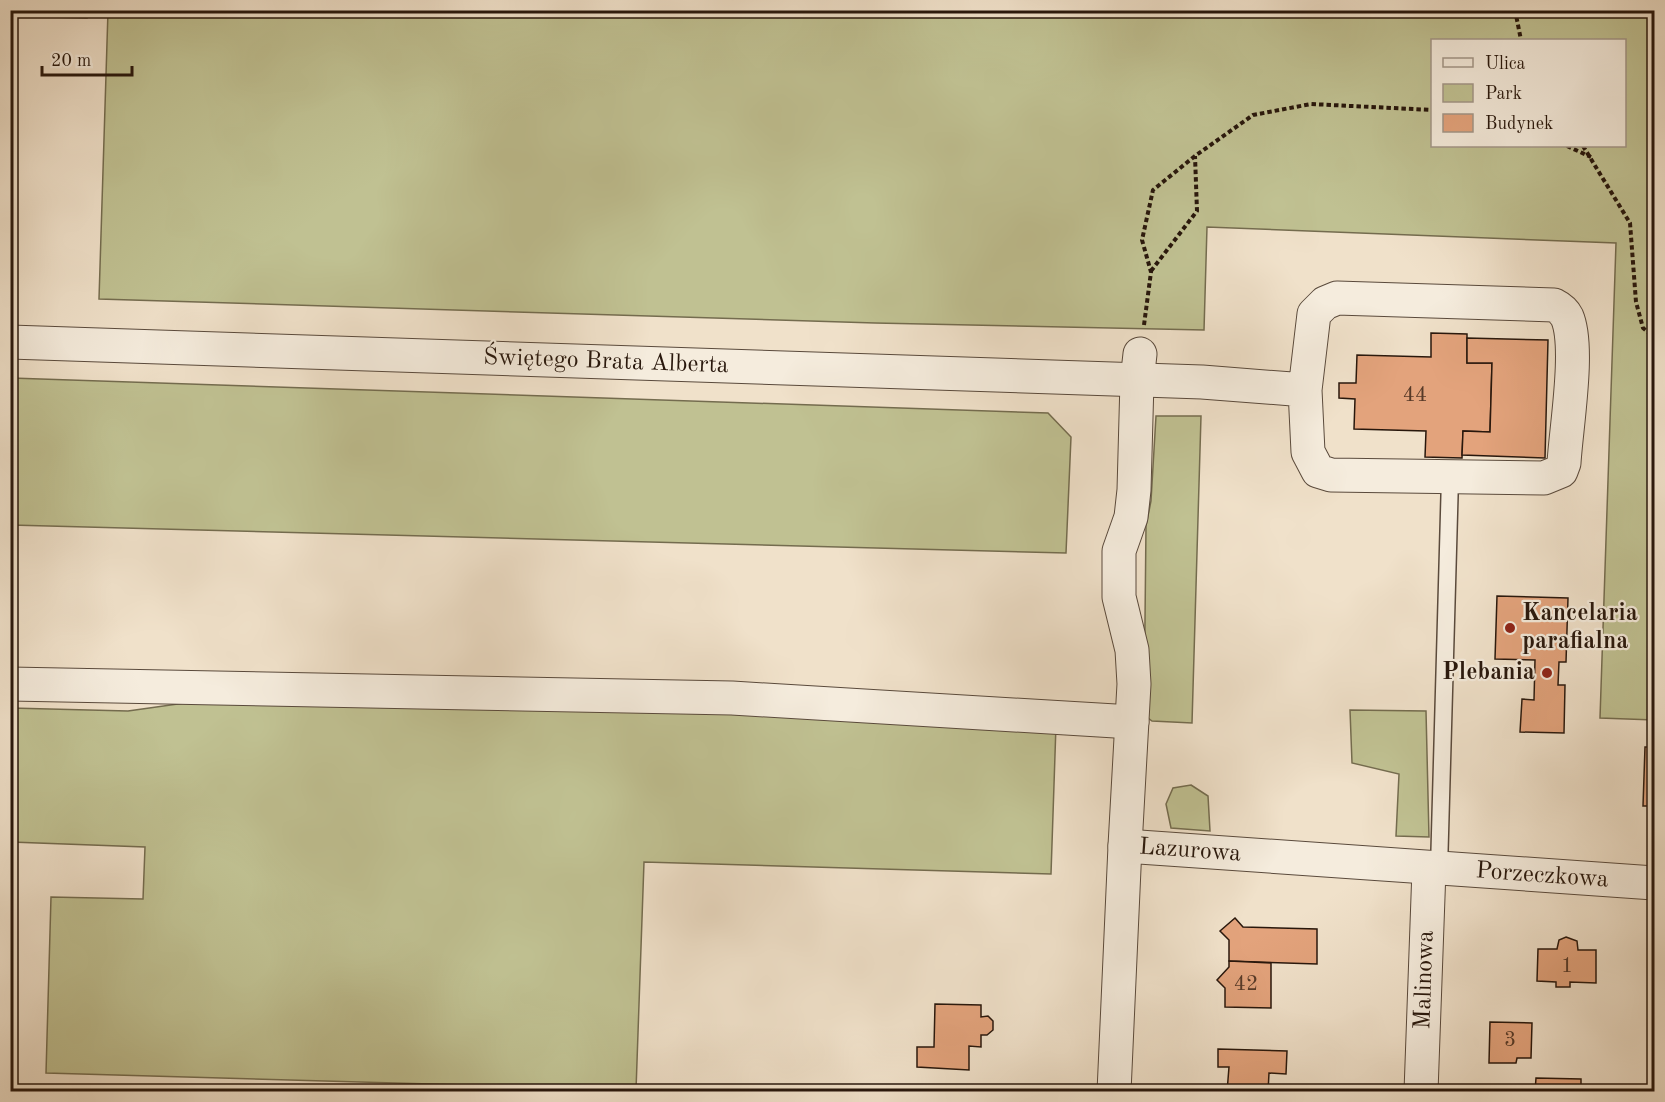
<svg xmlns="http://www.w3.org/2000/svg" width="1665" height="1102" font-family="'Old Standard TT',serif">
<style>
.green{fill:#c0c192;stroke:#746c4f;stroke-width:1.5;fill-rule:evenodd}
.building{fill:#e3a37c;stroke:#28170c;stroke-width:1.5}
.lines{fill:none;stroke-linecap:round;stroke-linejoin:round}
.lane-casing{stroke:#5a4a3c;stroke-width:19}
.street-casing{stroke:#5a4a3c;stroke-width:35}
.path{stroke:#28170c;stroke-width:4;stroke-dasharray:4.5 3;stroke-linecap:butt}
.lane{stroke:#f5ecdd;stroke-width:16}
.street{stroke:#f5ecdd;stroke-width:33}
.poi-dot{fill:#8f2418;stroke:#f5ecdd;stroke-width:2}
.labels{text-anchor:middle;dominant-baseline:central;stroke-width:4.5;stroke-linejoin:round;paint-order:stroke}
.number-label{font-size:21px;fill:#573a28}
.street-label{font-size:24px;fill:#28170c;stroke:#f5ecdd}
.poi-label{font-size:24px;font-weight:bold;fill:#28170c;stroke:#f5ecdd;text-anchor:start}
</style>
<rect width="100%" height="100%" fill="#f0e1ca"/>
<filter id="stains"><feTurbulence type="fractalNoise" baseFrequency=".00333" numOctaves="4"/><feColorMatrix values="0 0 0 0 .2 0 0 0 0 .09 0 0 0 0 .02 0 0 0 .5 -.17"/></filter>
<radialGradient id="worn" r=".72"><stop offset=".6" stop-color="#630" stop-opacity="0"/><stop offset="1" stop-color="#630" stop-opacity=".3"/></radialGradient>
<g class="green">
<path d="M11,10L87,11V18L11,16Z"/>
<path d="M108,11H1654V720L1600,718L1616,243L1207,227L1204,330L875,323L99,299ZM1432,40H1624V146H1432Z"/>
<path d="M11,378L1048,413L1071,437L1066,553L11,525Z"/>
<path d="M1156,416H1201L1192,723L1152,721L1144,715L1146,526L1151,501Z"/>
<path d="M199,701L704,706L1056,725L1051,874L644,862L636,1090L46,1073L51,897L143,899L145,847L11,842V708L128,711Z"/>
<path d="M1350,710L1426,711L1429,837L1396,836L1399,774L1352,763Z"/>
<path d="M1191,785L1208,796L1210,831L1171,828L1166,804L1173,788Z"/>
</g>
<g class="building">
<path d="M1431,333L1467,334V363H1492L1490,432L1463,431L1462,458L1425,457L1426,431L1354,429L1355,399L1339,398V383H1356L1357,355L1431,357Z"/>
<path d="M1467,338L1548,340L1545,458L1462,455L1463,431L1490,432L1492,363H1467Z"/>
<path d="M1497,596L1568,598L1566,662H1559L1558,685H1565L1564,733L1520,732L1522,699L1534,700L1535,660L1495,659Z"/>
<path d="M1645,747H1654V806H1643Z"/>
<path d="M1235,918L1243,927L1317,929V964L1229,961V940L1220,931Z"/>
<path d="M1566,937L1577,941L1578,950H1596V983L1570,982V987H1556V982L1537,981L1538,949H1557L1559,940Z"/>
<path d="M1229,961L1271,963V1008L1225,1007V988L1217,980L1229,967Z"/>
<path d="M935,1004L981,1005V1017L988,1016L993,1021V1030L987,1035H981V1047L969,1046V1070L917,1067V1047H934Z"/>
<path d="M1490,1022L1532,1023L1531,1058H1517L1516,1063H1489Z"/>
<path d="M1218,1049L1287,1051L1286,1074L1269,1073L1268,1092H1227L1229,1067H1218Z"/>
<path d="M1536,1078L1581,1079V1092H1535Z"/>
</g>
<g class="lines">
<g class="lane-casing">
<path id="lane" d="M1439,869L1450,478"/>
</g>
<g class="street-casing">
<g id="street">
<path d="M10,342L1202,382L1305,390L1314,314L1325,303L1337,298L1554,305C1560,308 1564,311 1567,317C1580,347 1566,428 1564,463L1561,471L1544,478L1331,475L1318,471L1308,452L1305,390"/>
<path d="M10,684L732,698L1132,722"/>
<path d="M1125,846L1134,684L1132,650L1119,597V551L1131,517L1134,490L1137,381L1140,354"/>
<path d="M1114,1092L1125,846L1654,883"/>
<path d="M1421,1092L1429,869"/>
</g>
</g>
<g class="path">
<path d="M1515,10L1521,40"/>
<path d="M1567,146L1591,157"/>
<path d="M1583,146L1630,223L1636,302L1643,328L1654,337"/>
<path d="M1151,271L1197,211L1195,156"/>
<path d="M1144,325L1151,272L1142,240L1153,190L1195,156L1253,115L1311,104L1432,110"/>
</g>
<use href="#lane" class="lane"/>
<use href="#street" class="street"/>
</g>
<g class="poi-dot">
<circle cx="1510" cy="628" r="6"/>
<circle cx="1547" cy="673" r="6"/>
</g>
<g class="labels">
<g class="number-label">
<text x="1415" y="395">44</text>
<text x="1567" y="966">1</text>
<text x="1246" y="984">42</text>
<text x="1510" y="1040">3</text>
</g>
<g class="street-label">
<text transform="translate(606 362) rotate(2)">Świętego Brata Alberta</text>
<text transform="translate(1190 851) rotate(4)">Lazurowa</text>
<text transform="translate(1542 876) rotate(4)">Porzeczkowa</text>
<text transform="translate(1425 980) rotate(-88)">Malinowa</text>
</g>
<g class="poi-label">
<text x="1522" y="614">Kancelaria<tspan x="1522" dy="28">parafialna</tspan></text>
<text x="1535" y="673" text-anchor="end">Plebania</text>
</g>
</g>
<rect width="1665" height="1102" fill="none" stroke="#f0e1ca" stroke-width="36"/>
<rect x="12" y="12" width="1641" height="1078" fill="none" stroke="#28170c" stroke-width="3"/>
<rect x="18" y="18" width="1629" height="1066" fill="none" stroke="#28170c" stroke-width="1.5"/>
<rect x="1431" y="39" width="195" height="108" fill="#f5ecdd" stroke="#a39789" stroke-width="1.5"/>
<rect x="1443" y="58" width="30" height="9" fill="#f5ecdd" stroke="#a39789" stroke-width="1.5"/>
<text x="1485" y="69" font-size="18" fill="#28170c">Ulica</text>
<rect x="1443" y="84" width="30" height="18" fill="#c0c192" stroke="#a39789" stroke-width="1.5"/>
<text x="1485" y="99" font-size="18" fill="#28170c">Park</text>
<rect x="1443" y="114" width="30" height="18" fill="#e3a37c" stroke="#a39789" stroke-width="1.5"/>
<text x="1485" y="129" font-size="18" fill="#28170c">Budynek</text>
<path d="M42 66v9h90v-9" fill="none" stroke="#28170c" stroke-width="3"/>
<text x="51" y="66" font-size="18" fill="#28170c" stroke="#f5ecdd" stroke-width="4.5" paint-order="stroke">20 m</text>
<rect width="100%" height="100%" filter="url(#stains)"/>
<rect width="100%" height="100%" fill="url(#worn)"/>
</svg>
